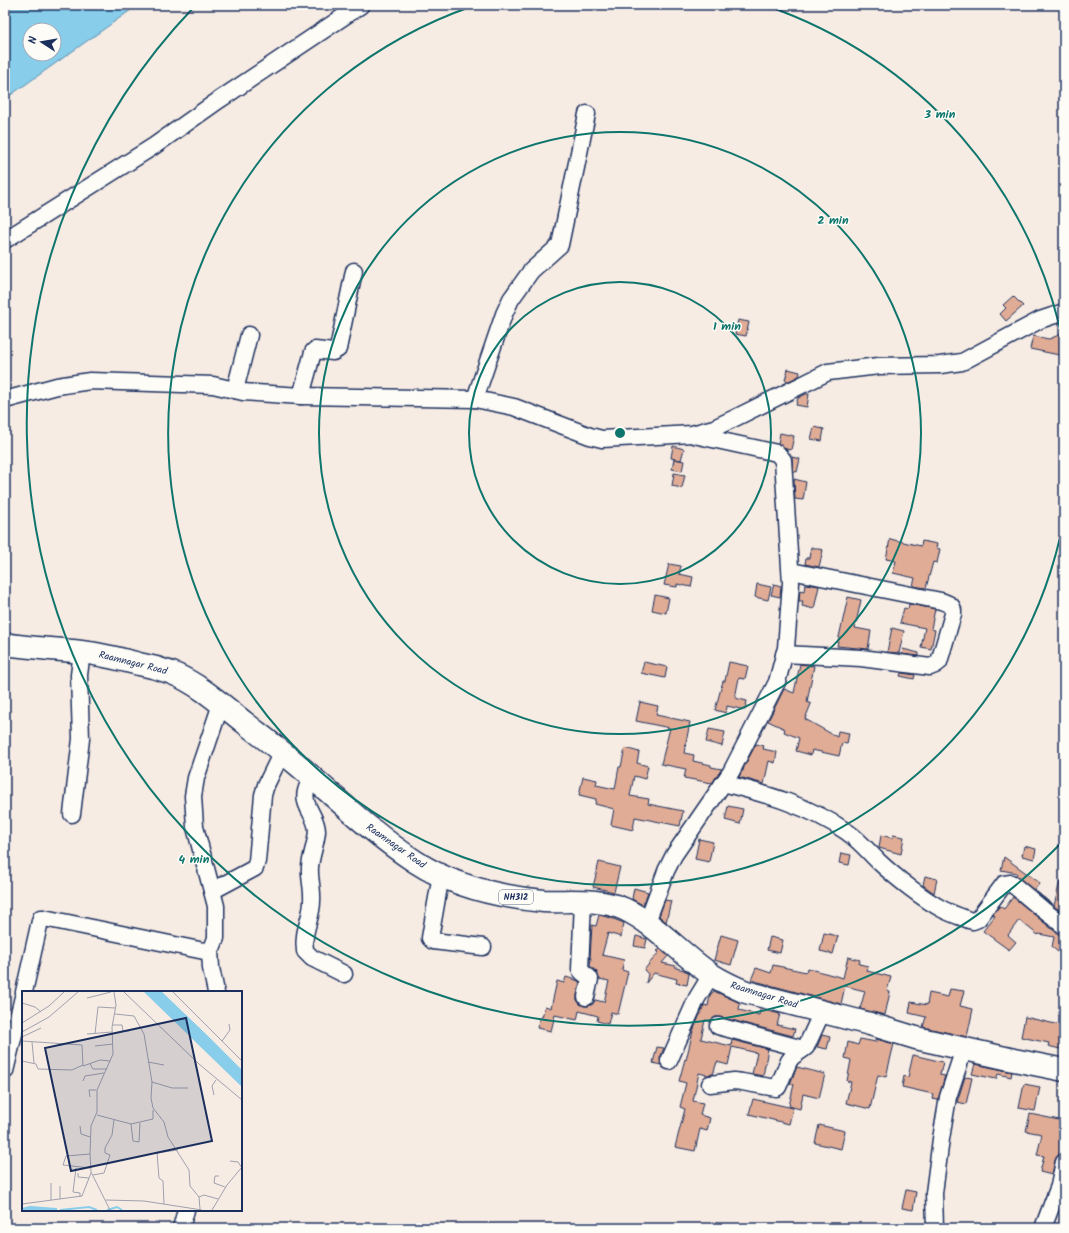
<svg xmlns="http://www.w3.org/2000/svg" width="1069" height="1233" font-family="Kalam,sans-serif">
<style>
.water{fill:#88cdea;stroke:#5c8eb2;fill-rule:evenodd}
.building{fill:#e1ac95;stroke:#1b2f5e}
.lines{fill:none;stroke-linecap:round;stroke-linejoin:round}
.minor-casing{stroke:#1b2f5e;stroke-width:19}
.highway-casing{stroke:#1b2f5e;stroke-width:25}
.minor{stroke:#fdfcf7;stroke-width:16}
.highway{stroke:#fdfcf7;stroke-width:22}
.ring{fill:none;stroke:#0f766e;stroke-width:2}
.labels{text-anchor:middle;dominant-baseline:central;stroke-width:3;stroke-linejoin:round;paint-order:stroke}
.shield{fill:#fdfcf7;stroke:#5f6c8c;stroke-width:1}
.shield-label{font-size:9px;font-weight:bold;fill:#1b2f5e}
.street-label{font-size:10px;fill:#1b2f5e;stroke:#fdfcf7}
.inset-river{fill:none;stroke:#88cdea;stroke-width:2}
.inset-road{fill:none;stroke:#9fa0ae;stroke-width:1}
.view{fill:#1b2f5e;fill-opacity:0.15;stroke:#1b2f5e;stroke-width:2}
.inset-edge{fill:none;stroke:#1b2f5e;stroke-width:2}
.centre{fill:#0f766e;stroke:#fdfcf7;stroke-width:2}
.ring-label{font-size:12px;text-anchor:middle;font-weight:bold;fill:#0f766e;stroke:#fdfcf7;stroke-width:3;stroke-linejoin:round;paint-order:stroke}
</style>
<rect width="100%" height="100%" fill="#f7ece3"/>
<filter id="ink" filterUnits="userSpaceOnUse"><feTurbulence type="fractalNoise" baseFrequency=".025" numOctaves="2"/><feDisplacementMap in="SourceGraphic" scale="8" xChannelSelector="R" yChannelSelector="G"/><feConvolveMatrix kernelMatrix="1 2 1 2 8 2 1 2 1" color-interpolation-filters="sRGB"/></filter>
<g filter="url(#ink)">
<path class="water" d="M5,5H138L5,99ZM30,30H54V54H30Z"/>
<g class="building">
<path d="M1013,296L1023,306L1006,321L1000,314L1006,308L1003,305Z"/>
<path d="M738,320L749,322L746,336L735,334Z"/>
<path d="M1064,333V356L1030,349L1033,336L1049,339Z"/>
<path d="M788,369L800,372L799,376L789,381L785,380Z"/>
<path d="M806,394H809L807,407L796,405L798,398Z"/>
<path d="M814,427L824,429L822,441L811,439Z"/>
<path d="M780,433L794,436L791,450L786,449L778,444Z"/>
<path d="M673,446L684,449L681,460L671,458Z"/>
<path d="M792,457L800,459L797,472L793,471Z"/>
<path d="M674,459L684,461L682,471L672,469Z"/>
<path d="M674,473L685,475L682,488L672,486Z"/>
<path d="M794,479L806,482L803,500L795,499Z"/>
<path d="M890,539L921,546L922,541L937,544L936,548L940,549L937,563L933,562L926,588L913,586L915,578L893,573L896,561L886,559Z"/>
<path d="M811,547L823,550L819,567L805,564L806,558H809Z"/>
<path d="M669,564L681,566L679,574L693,577L691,587L677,584V587L664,585Z"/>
<path d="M757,584L771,587L768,600L755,597Z"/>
<path d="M774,584L781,586L780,597L771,595Z"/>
<path d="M805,584L819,586L814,609L802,606L803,601H799L800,590L804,591Z"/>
<path d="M655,595L669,598L666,613L652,610Z"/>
<path d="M848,597L861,600L855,628L871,631L868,649L837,646Z"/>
<path d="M909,604L935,609L931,629L935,630L931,649L921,647L925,628L900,623L904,608L908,609Z"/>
<path d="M892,628L904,631L899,653L887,652Z"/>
<path d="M903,649L919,653V656L902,654Z"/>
<path d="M644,662L667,667L665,678L641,673Z"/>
<path d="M729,662L748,666L745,679L739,678L735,698L747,701L745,710L727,706L726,713L715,710L723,681H725Z"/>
<path d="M800,664L814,666L807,702L811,704L805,719L837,737L838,731L849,733L847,744L842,743L839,756L812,750L811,755L796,751L799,738L784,732L785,729L768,721L784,689L794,693Z"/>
<path d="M901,673L915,675L914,679L900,676Z"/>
<path d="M640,702L658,706L656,715L690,722L684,753L694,755L693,761L711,765V767L722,769L712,783L684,778L686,769L661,764L670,728L636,721Z"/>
<path d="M709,729L725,732L722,746L706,742Z"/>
<path d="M756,744L764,746L763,749L777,752L775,763L769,761L764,784L739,777L742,771H743L744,767Z"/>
<path d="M625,748L639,752L637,763L648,766L645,779L634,776L630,796L649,799L648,804L683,811L680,826L635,817L633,830L611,825L614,809L595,804L596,799L579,795L583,777L597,780L596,785L615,789L619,767H621Z"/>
<path d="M728,806L743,809L740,824L725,820Z"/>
<path d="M881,835L892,838L893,835L904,837L901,854L879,848Z"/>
<path d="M699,839L713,842L709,862L695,859Z"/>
<path d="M1024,846L1036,849L1034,859L1022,856Z"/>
<path d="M841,853L851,855L849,865L839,863Z"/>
<path d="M1004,857L1040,883L1034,890L1016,875L1017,873L1001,870Z"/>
<path d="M599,862L620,867L614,892L593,887Z"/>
<path d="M925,876L937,879L934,893L923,885Z"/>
<path d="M1060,881H1064V914L1037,892L1054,906Z"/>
<path d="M634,888L648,892L643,905L632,899Z"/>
<path d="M1013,897L1058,934L1064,935V957L1052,947L1054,937L1039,934L1038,935L1019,920L1008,935L1016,942L1009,950L983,931L995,916L993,914L1000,906L1004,909Z"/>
<path d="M665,900L671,901L666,922L659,916Z"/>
<path d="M599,915L611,918L624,923L621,937L608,933L602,955L624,960L622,970L628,972L618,1014L611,1012L608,1024L597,1021L598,1016L579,1011L577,1020L555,1015L551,1031L537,1028L540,1017H542L545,1006L551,1008L557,981L564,983L566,977L576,980L580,982L577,995V1000L580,1004L584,1006H588L593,1004L595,1000L604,1002L609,981L599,979L597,972L590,966L591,958H590L592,925L596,926Z"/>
<path d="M824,933L838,936L833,954L820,951Z"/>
<path d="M721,935L738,940L731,965L714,960Z"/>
<path d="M636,936L647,939L645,948L634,946Z"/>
<path d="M770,937L783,940L780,953L767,950Z"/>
<path d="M660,949L668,956L662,963L676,966V968L684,970L689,974L687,985L676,983L677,979L654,973L646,983L648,974L644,970L659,952L657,951Z"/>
<path d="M848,957L860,960L859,964L868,966L867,971L891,977L887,991L890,992L885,1015L860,1009L865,991L845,986L841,1004L751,980L756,968L771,973L773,965L806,972L807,968L843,978Z"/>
<path d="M950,989L964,991L960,1006L973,1009L967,1037L923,1027L926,1017L909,1013L911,1002L927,1005L929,993L948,997Z"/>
<path d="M714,991L740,1003L739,1010L759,1015L760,1009L780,1014L777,1025L795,1029L793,1036L720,1017H715L710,1021L705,1020L701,1039L731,1046L732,1040L768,1049L763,1076L752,1074L757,1053L732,1047L728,1065L717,1062L713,1074L707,1075L699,1073L693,1101L703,1103L700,1115L710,1118L707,1131L700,1129L695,1151L675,1147L685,1109L680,1107L686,1083L679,1081L685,1059L686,1060L693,1031L704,1005L708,1006L710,995Z"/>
<path d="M1025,1017L1064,1026V1050L1048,1046L1049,1043L1021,1037Z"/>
<path d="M822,1035L830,1037L827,1049L817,1047Z"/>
<path d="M860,1039L876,1042V1039L894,1044L886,1077L878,1075L870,1109L846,1103L851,1082L847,1081L851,1060L845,1058L848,1042L858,1045Z"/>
<path d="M657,1047L664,1048L660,1058L661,1065L653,1063Z"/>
<path d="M913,1055L943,1062L940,1075L945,1076L938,1100L932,1099L933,1094L902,1087L904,1076L908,1077Z"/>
<path d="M975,1064L1012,1072L1011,1077L998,1074L996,1079L972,1074Z"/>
<path d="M797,1067L825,1074L819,1098L803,1094L800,1109L789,1106L794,1084H790Z"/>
<path d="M965,1077L972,1078L966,1104L957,1102Z"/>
<path d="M1024,1084L1040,1087L1035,1111L1019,1108Z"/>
<path d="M753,1099L793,1108L789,1124L749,1114Z"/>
<path d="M1030,1114L1064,1121V1135L1060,1154L1055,1160L1052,1175L1040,1172L1044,1156L1037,1155L1042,1134L1026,1131Z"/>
<path d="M819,1125L845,1131L841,1149L815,1143Z"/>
<path d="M906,1190L916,1192L913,1210L902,1208Z"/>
</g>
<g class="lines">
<g class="minor-casing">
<g id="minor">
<path d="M5,240L154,146L219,100L361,5"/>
<path d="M235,390L249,335"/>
<path d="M301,396L313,352L315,350L333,352L338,349L354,271"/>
<path d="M475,399L504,314L511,299L531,271L560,245L587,114"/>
<path d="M5,400L57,386L90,381L213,385L243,392L301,396L475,399L514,407L590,436L602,439L692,434L714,428L735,418L828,372L879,366L940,365L962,362L1040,320L1064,312"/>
<path d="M784,654L861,658L930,667L935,665L939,662L953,614C954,605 949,604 941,601L791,571"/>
<path d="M312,777C310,782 307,786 306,791C302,806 317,816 317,831C316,844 311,855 310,867C309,878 313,889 312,901C312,919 302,930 305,951L312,958L344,974"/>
<path d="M723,783C766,794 810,806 847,832C859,840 868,851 878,861C894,876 924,900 944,910C952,914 961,917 969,920L973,921L978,919L1004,884L1011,883L1042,909L1064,926"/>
<path d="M72,814L81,739L79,675L82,652"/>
<path d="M441,875L430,938L433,941L483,947"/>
<path d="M212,891L255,868L257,861L263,795L266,785L282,752"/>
<path d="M583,902L580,969C582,974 588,975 590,979L586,997"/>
<path d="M647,922L666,871L674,855L731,772L777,682L786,648L791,583L783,460L777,453L694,435"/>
<path d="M210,950L211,968L216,992"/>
<path d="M24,992L40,921L41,918H44L204,951L210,950L213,946L216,938V906L195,827L193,796L196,778L221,704"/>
<path d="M718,1026L803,1049"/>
<path d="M669,1061L697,998L711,975"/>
<path d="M5,1071L23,997"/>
<path d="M710,1084L734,1081L742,1082L776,1088L778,1087L789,1061L792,1057L806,1047L822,1012"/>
<path d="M181,1228L186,1210"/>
<path d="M935,1228L934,1193L941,1139L948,1097L964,1049"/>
<path d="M1043,1228L1059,1186L1064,1162"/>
</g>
</g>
<g class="highway-casing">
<path id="highway" d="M5,644C30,648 56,649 81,652C100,654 120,659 139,664C150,666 161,669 172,673C199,684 222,705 245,723C268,741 292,759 314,779C347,808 379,838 416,862C453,886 500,897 544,901C570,902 600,898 624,909C658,925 681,955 712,975C723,982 734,987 746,992L870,1024L916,1038L1014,1060L1064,1070"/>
</g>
<use href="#minor" class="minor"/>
<use href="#highway" class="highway"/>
</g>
</g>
<g class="ring">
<circle cx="620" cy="433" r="151"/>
<circle cx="620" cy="433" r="301"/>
<path d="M1064 519A452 452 0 1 1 473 6M767 6A452 452 0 0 1 1064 347"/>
<path d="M1064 840A602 602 0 1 1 194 7"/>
</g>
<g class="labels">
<rect class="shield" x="499" y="890" width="34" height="14" rx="3"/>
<g class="shield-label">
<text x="516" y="897">NH312</text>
</g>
<g class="street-label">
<text transform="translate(133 663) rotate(14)">Raamnagar Road</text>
<text transform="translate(396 846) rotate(35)">Raamnagar Road</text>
<text transform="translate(764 995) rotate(17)">Raamnagar Road</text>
</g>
</g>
<g transform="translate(22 991)">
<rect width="220" height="220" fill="#f7ece3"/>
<path d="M122,1H140L185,44L220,79V96ZM8,215L35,217V219H0V217Z" fill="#88cdea"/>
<path class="inset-river" d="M38,219L67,216L75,219M85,219L95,216L100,219"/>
<path class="inset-road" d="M102,1L177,73L220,109M151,1L220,70M65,7L89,1M0,12L13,16L19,21M93,23L112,25L122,43L130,91L129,107L131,117L142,131L146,146L167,179L168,195L177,206L178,218M0,32L27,15L42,1M91,34H100L101,40H107M0,41L27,26L56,1M65,43L90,41M73,43L76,16L93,17M0,46L19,37M0,50L60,54L61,75L78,69L88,70M200,50L208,39L207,33M10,51L12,72M73,55L91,53M0,70L14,73L16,78L50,79L61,74M126,71L142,74M68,73L71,78H85M61,90L63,85L82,82M130,91L150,97H166M192,104L190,95L194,89M68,106L67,99H74M75,124L109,133L131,128V119M109,133L111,150L117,151L118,132M58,135L59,143L68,146M68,163L44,165L41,174L68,177M208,170L216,171L220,177M54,177L51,201L58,202V206M56,182V186L67,187M71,184L82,182L88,164L83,162V157L90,144L92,129M197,185H193L192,192L203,196M38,195V208M177,206L182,204L196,208M29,209V192M84,209L122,210L180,219M0,213L60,205L69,182M142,213L141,190L137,187L135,162L156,159M88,219L69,181L68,163L69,135L75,121V99L91,63L90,36L94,14L92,1M190,219L205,194L220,176"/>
<path class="view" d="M164,27L190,150L49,180L23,57Z"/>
<rect width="220" height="220" class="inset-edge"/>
</g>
<circle cx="620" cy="433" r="6" class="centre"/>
<g class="ring-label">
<text x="940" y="118">3 min</text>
<text x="833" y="224">2 min</text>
<text x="727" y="330">1 min</text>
<text x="194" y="863">4 min</text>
</g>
<rect width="1069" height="1233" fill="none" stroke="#fdfcf7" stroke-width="20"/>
<rect x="10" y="10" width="1049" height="1213" fill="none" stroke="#1b2f5e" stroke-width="1.5" filter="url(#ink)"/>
<g transform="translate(42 42) rotate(282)"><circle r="19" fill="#fdfcf7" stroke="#a3aaba"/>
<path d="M0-3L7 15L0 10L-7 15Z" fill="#1b2f5e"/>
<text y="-6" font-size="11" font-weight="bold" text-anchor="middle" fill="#1b2f5e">N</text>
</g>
</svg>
